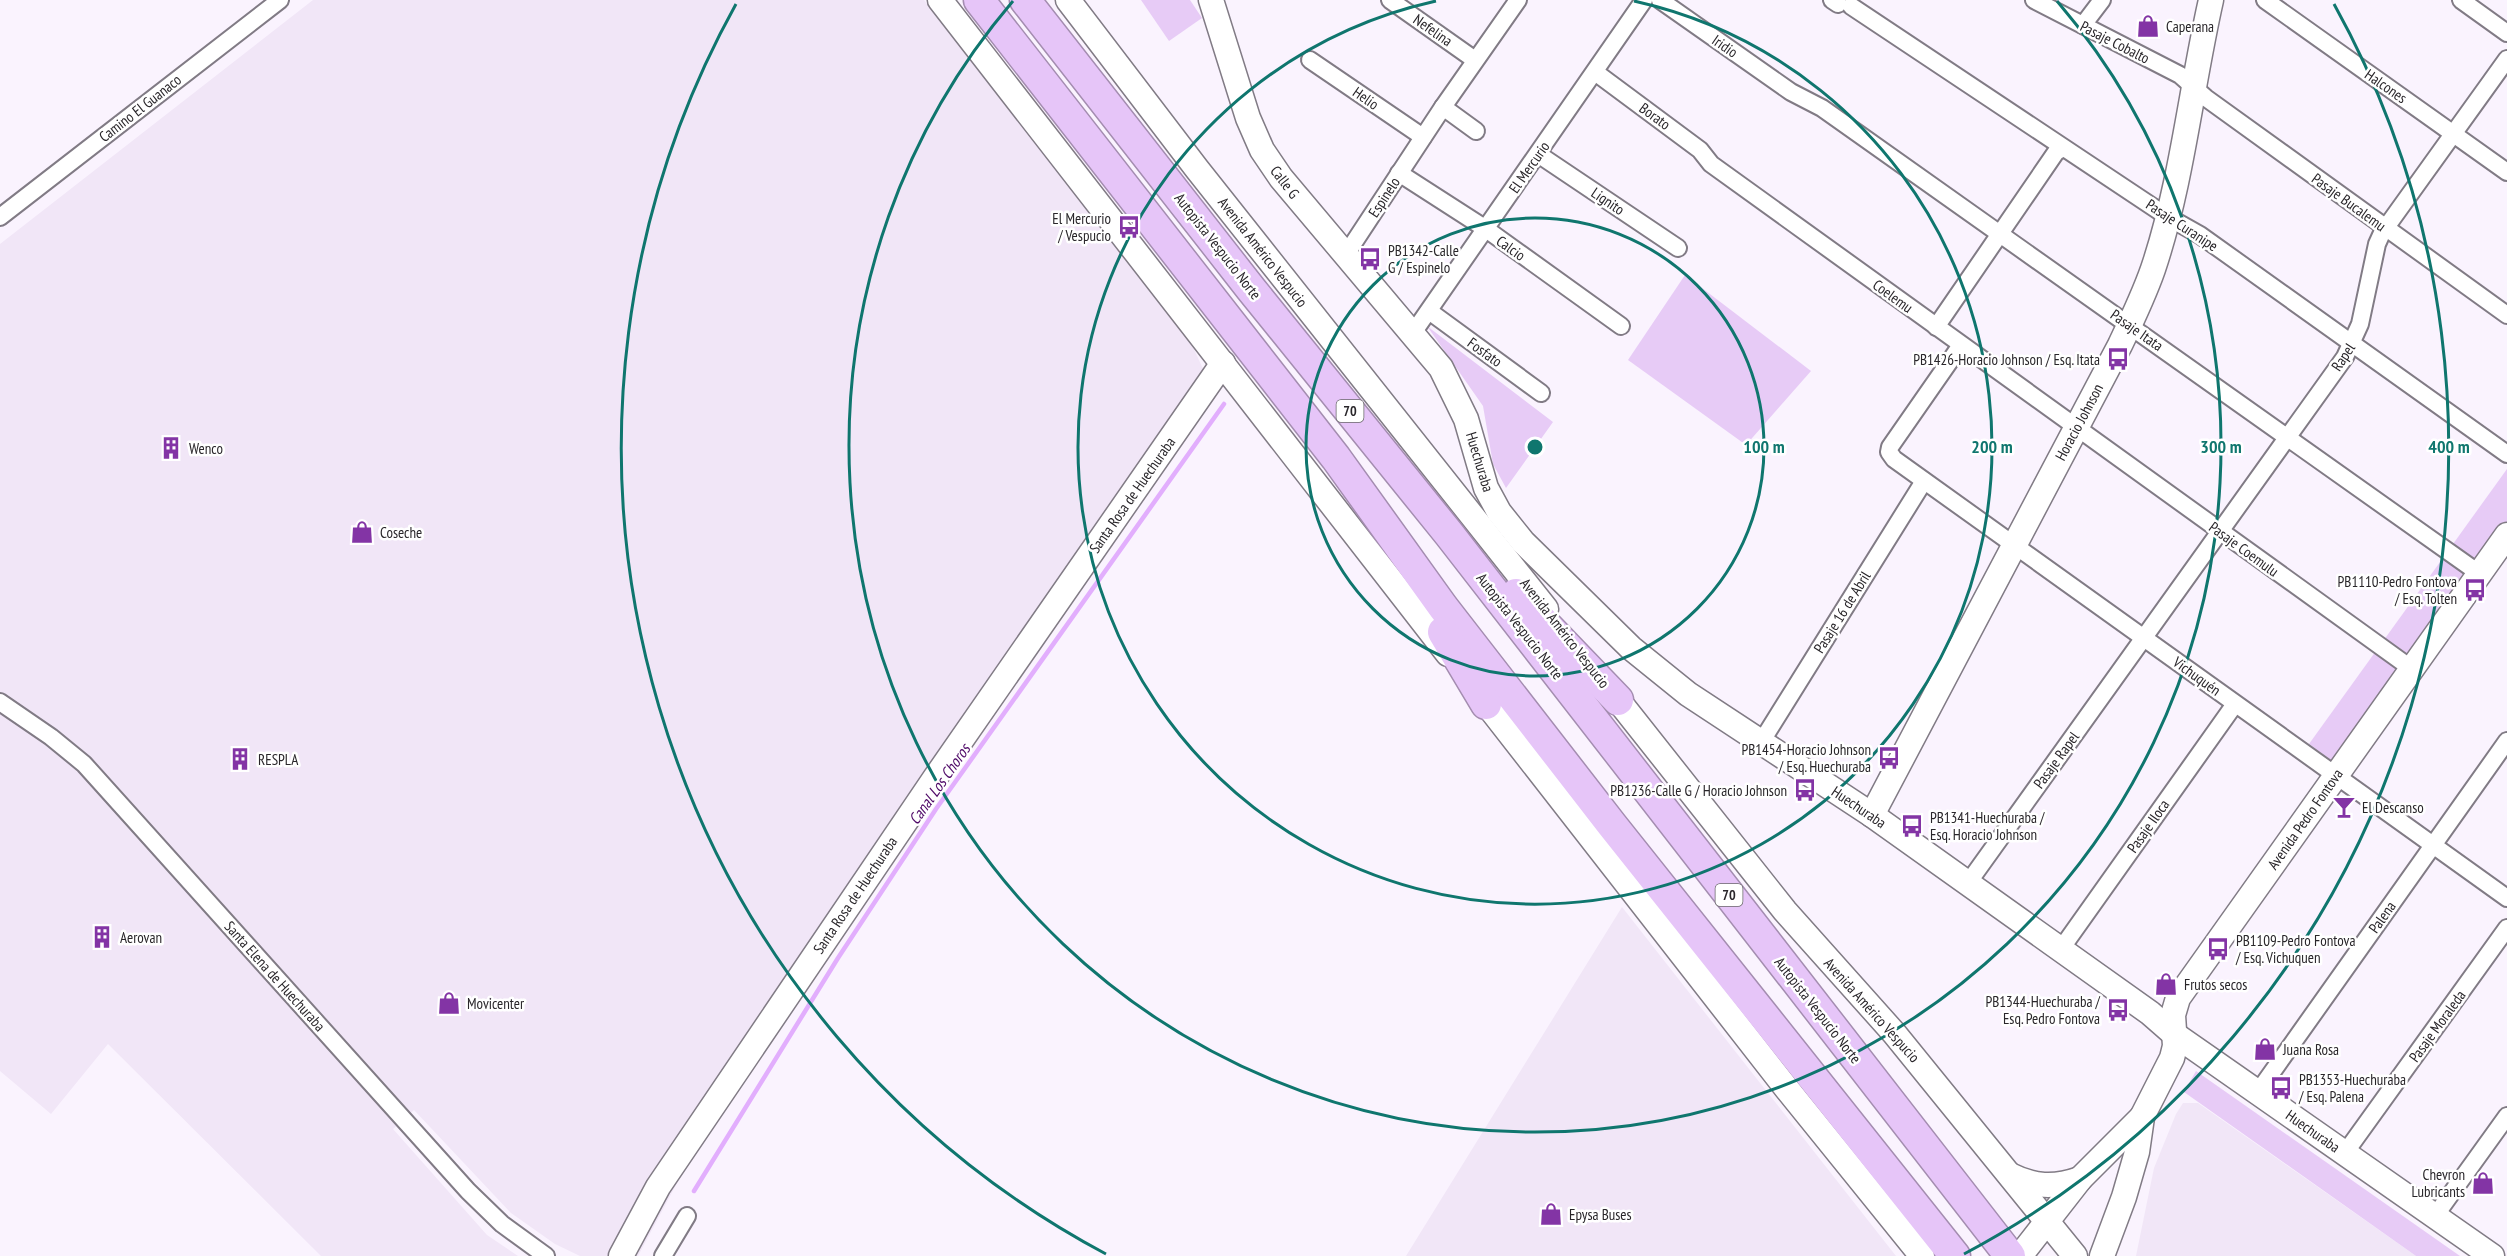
<svg xmlns="http://www.w3.org/2000/svg" width="2507" height="1256" font-family="'PT Sans Narrow',sans-serif">
<style>
.built{fill:#f1e6f7}
.green{fill:#e7cbf6}
.lines{fill:none;stroke-linecap:round;stroke-linejoin:round}
.stream{stroke:#e2aefd;stroke-width:4.5}
.street-casing{stroke:#817b85;stroke-width:20}
.secondary-casing{stroke:#817b85;stroke-width:27}
.highway-casing{stroke:#a48db0;stroke-width:33}
.street{stroke:#fff;stroke-width:16}
.secondary{stroke:#fff;stroke-width:24}
.highway{stroke:#e6c5f8;stroke-width:30}
.ring{fill:none;stroke:#0f766e;stroke-width:3}
.labels{text-anchor:middle;dominant-baseline:central;stroke-width:5;stroke-linejoin:round;paint-order:stroke}
.shield{fill:#fff;stroke:#69676a;stroke-width:1.5}
.shield-label{font-size:14px;font-weight:bold;fill:#29262a}
.poi-label{font-size:15px;fill:#29262a;stroke:#fff;text-anchor:start}
.street-label{font-size:15px;fill:#29262a;stroke:#fff}
.water-label{font-size:16px;font-style:italic;fill:#4d0666;stroke:#fff}
.centre{fill:#0f766e;stroke:#fff;stroke-width:3}
.ring-label{font-size:18px;text-anchor:middle;font-weight:bold;fill:#0f766e;stroke:#fff;stroke-width:5;stroke-linejoin:round;paint-order:stroke}
</style>
<rect width="100%" height="100%" fill="#faf3fe"/>
<g class="built">
<path d="M313,0H924L1177,313L1205,373L692,1155L638,1256H580L555,1244L511,1213L414,1110L393,1129L487,1235L518,1256H321L108,1044L51,1114L0,1071V244Z"/>
<path d="M1622,907L1753,1074L1896,1256H1406Z"/>
<path d="M2183,1103H2198L2416,1256H2136L2154,1168L2176,1114Z"/>
</g>
<g class="green">
<path d="M1141,0H1190L1202,18L1169,41Z"/>
<path d="M1685,275L1811,371L1746,445L1628,360Z"/>
<path d="M1427,326L1553,422L1506,488L1493,464L1483,406Z"/>
<path d="M2507,469V522L2335,763L2309,744Z"/>
<path d="M2196,1071L2460,1256H2416L2184,1092Z"/>
</g>
<g class="lines">
<path class="stream" d="M694,1191L838,958L936,809L1224,404"/>
<g class="street-casing">
<g id="street">
<path d="M1390,0L1475,60"/>
<path d="M1660,0L1791,92L1822,108L2480,574"/>
<path d="M1832,0L1838,4"/>
<path d="M2034,0L2180,75L2206,98L2507,315"/>
<path d="M2265,0L2507,172"/>
<path d="M2461,0L2507,33"/>
<path d="M1851,6L2168,217L2200,235L2507,454"/>
<path d="M2083,25L2102,0"/>
<path d="M1310,60L1423,137"/>
<path d="M1595,72L1700,150L1711,164L2412,669"/>
<path d="M1443,107L1476,131"/>
<path d="M1538,154L1678,248"/>
<path d="M1399,173L1486,229L1621,326"/>
<path d="M0,217L280,0"/>
<path d="M1345,256L1443,107L1518,0"/>
<path d="M1429,311L1541,393"/>
<path d="M1936,327L2056,152L2063,148"/>
<path d="M1413,333L1644,0"/>
<path d="M1961,345L1890,447L1889,452L1894,459L2507,898"/>
<path d="M0,702L51,737L84,764L468,1191L502,1224L546,1256"/>
<path d="M1760,744L1924,481"/>
<path d="M1968,883L2345,357L2360,324L2377,244L2382,233L2507,59"/>
<path d="M2061,949L2235,704"/>
<path d="M2258,1092L2507,741"/>
<path d="M2345,1153L2507,928"/>
<path d="M2435,1216L2507,1116"/>
<path d="M663,1256L687,1216"/>
</g>
</g>
<g class="secondary-casing">
<g id="secondary">
<path d="M940,0L1448,654"/>
<path d="M1068,0L1197,169L1546,609"/>
<path d="M1211,0L1248,118L1262,150L1281,178L1441,368L1466,419L1486,488L1499,512L1523,542L1631,648L1688,694L1872,815L2150,1013L2174,1034L2492,1256"/>
<path d="M1606,685L1785,911L1894,1033L2075,1256"/>
<path d="M1475,689L1787,1089L1922,1256"/>
<path d="M1872,815L2120,345C2132,320 2144,295 2153,269C2182,183 2191,88 2211,0"/>
<path d="M2010,1175C2034,1187 2054,1188 2080,1179"/>
<path d="M621,1256L658,1187L935,778L1223,363"/>
<path d="M2020,1256L2080,1179L2142,1117"/>
<path d="M2102,1256L2124,1197L2137,1152L2142,1117L2172,1058L2175,1046L2173,1015L2178,998L2507,535"/>
</g>
</g>
<g class="highway-casing">
<g id="highway">
<path d="M979,0L1336,458L1443,607L1612,825L1955,1256"/>
<path d="M1025,0L1251,289L1449,534L2010,1256"/>
<path d="M1516,594L1618,700"/>
<path d="M1443,632L1486,704"/>
</g>
</g>
<use href="#street" class="street"/>
<use href="#secondary" class="secondary"/>
<use href="#highway" class="highway"/>
</g>
<g class="ring">
<circle cx="1535" cy="447" r="229"/>
<path d="M1634 1A457 457 0 1 1 1436 1"/>
<path d="M2057 1A686 686 0 1 1 1013 1"/>
<path d="M1106 1254A914 914 0 0 1 736 4M2334 4A914 914 0 0 1 1964 1254"/>
</g>
<defs>
<g id="shop-bare" transform="scale(1.8)"><path d="M-5-2.5h2.3a2.7 3.5 0 0 1 5.4 0H5L5.5 6h-11ZM-1.5-2.5h3a1.5 2.3 0 0 0-3 0Z" fill="#8334a5" stroke="#fff" stroke-width="2.5" paint-order="stroke"/></g>
<g id="bus-bare" transform="scale(1.8)"><path d="M-5-6H5V4H4V6H2V4H-2V6H-4V4H-5ZM-3.5-4V0h7V-4ZM-3.5 1.2v1.5H-2V1.2ZM2 1.2v1.5H3.5V1.2Z" fill="#8334a5" stroke="#fff" stroke-width="2.5" paint-order="stroke"/></g>
<g id="building-bare" transform="scale(1.8)"><path d="M-4-6H4V6H1V3H-1V6H-4ZM-2.5-4.3h1.7v1.8h-1.7ZM.8-4.3h1.7v1.8H.8ZM-2.5-1h1.7V.8h-1.7ZM.8-1h1.7V.8H.8Z" fill="#8334a5" stroke="#fff" stroke-width="2.5" paint-order="stroke"/></g>
<g id="bar-bare" transform="scale(1.8)"><path d="M-6-5H6L.8 .8V4.5H3.5V6h-7V4.5H-.8V.8Z" fill="#8334a5" stroke="#fff" stroke-width="2.5" paint-order="stroke"/></g>
</defs>
<g fill-rule="evenodd">
<use href="#shop-bare" x="2148" y="26"/>
<use href="#bus-bare" x="1129" y="227"/>
<use href="#bus-bare" x="1370" y="259"/>
<use href="#bus-bare" x="2118" y="359"/>
<use href="#building-bare" x="171" y="448"/>
<use href="#shop-bare" x="362" y="532"/>
<use href="#bus-bare" x="2475" y="590"/>
<use href="#bus-bare" x="1889" y="758"/>
<use href="#building-bare" x="240" y="759"/>
<use href="#bus-bare" x="1805" y="790"/>
<use href="#bar-bare" x="2344" y="807"/>
<use href="#bus-bare" x="1912" y="826"/>
<use href="#building-bare" x="102" y="937"/>
<use href="#bus-bare" x="2218" y="949"/>
<use href="#shop-bare" x="2166" y="984"/>
<use href="#shop-bare" x="449" y="1003"/>
<use href="#bus-bare" x="2118" y="1010"/>
<use href="#shop-bare" x="2265" y="1049"/>
<use href="#bus-bare" x="2281" y="1088"/>
<use href="#shop-bare" x="2483" y="1183"/>
<use href="#shop-bare" x="1551" y="1214"/>
</g>
<g class="labels">
<g class="shield">
<rect x="1336.5" y="400" width="27" height="22" rx="4.5"/>
<rect x="1715.5" y="884" width="27" height="22" rx="4.5"/>
</g>
<g class="shield-label">
<text x="1350" y="411">70</text>
<text x="1729" y="895">70</text>
</g>
<g class="poi-label">
<text x="2166" y="26">Caperana</text>
<text x="1111" y="218" text-anchor="end">El Mercurio<tspan x="1111" dy="17">/ Vespucio</tspan></text>
<text x="1388" y="250">PB1342-Calle<tspan x="1388" dy="17">G / Espinelo</tspan></text>
<text x="2100" y="359" text-anchor="end">PB1426-Horacio Johnson / Esq. Itata</text>
<text x="189" y="448">Wenco</text>
<text x="380" y="532">Coseche</text>
<text x="2457" y="581" text-anchor="end">PB1110-Pedro Fontova<tspan x="2457" dy="17">/ Esq. Tolten</tspan></text>
<text x="1871" y="749" text-anchor="end">PB1454-Horacio Johnson<tspan x="1871" dy="17">/ Esq. Huechuraba</tspan></text>
<text x="258" y="759">RESPLA</text>
<text x="1787" y="790" text-anchor="end">PB1236-Calle G / Horacio Johnson</text>
<text x="2362" y="807">El Descanso</text>
<text x="1930" y="817">PB1341-Huechuraba /<tspan x="1930" dy="17">Esq. Horacio Johnson</tspan></text>
<text x="120" y="937">Aerovan</text>
<text x="2236" y="940">PB1109-Pedro Fontova<tspan x="2236" dy="17">/ Esq. Vichuquen</tspan></text>
<text x="2184" y="984">Frutos secos</text>
<text x="2100" y="1001" text-anchor="end">PB1344-Huechuraba /<tspan x="2100" dy="17">Esq. Pedro Fontova</tspan></text>
<text x="467" y="1003">Movicenter</text>
<text x="2283" y="1049">Juana Rosa</text>
<text x="2299" y="1079">PB1353-Huechuraba<tspan x="2299" dy="17">/ Esq. Palena</tspan></text>
<text x="2465" y="1174" text-anchor="end">Chevron<tspan x="2465" dy="17">Lubricants</tspan></text>
<text x="1569" y="1214">Epysa Buses</text>
</g>
<g class="street-label">
<text transform="translate(1433 30) rotate(35)">Nefelina</text>
<text transform="translate(2115 42) rotate(27)">Pasaje Cobalto</text>
<text transform="translate(1725 46) rotate(35)">Iridio</text>
<text transform="translate(2386 86) rotate(35)">Halcones</text>
<text transform="translate(1366 98) rotate(35)">Helio</text>
<text transform="translate(140 108) rotate(-38)">Camino El Guanaco</text>
<text transform="translate(1655 116) rotate(36)">Borato</text>
<text transform="translate(1529 167) rotate(-55)">El Mercurio</text>
<text transform="translate(1285 182) rotate(52)">Calle G</text>
<text transform="translate(1384 197) rotate(-57)">Espinelo</text>
<text transform="translate(1608 201) rotate(34)">Lignito</text>
<text transform="translate(2349 202) rotate(36)">Pasaje Bucalemu</text>
<text transform="translate(2182 225) rotate(33)">Pasaje Curanipe</text>
<text transform="translate(1218 246) rotate(52)">Autopista Vespucio Norte</text>
<text transform="translate(1511 248) rotate(35)">Calcio</text>
<text transform="translate(1263 252) rotate(52)">Avenida Américo Vespucio</text>
<text transform="translate(1893 296) rotate(36)">Coelemu</text>
<text transform="translate(2137 330) rotate(35)">Pasaje Itata</text>
<text transform="translate(1485 352) rotate(36)">Fosfato</text>
<text transform="translate(2343 357) rotate(-57)">Rapel</text>
<text transform="translate(2079 422) rotate(-62)">Horacio Johnson</text>
<text transform="translate(1480 462) rotate(73)">Huechuraba</text>
<text transform="translate(1132 495) rotate(-55)">Santa Rosa de Huechuraba</text>
<text transform="translate(2244 549) rotate(36)">Pasaje Coemulu</text>
<text transform="translate(1842 612) rotate(-58)">Pasaje 16 de Abril</text>
<text transform="translate(1520 626) rotate(52)">Autopista Vespucio Norte</text>
<text transform="translate(1565 633) rotate(52)">Avenida Américo Vespucio</text>
<text transform="translate(2197 676) rotate(36)">Vichuquén</text>
<text transform="translate(2056 760) rotate(-54)">Pasaje Rapel</text>
<text transform="translate(1859 807) rotate(34)">Huechuraba</text>
<text transform="translate(2305 819) rotate(-55)">Avenida Pedro Fontova</text>
<text transform="translate(2148 826) rotate(-55)">Pasaje Iloca</text>
<text transform="translate(855 895) rotate(-56)">Santa Rosa de Huechuraba</text>
<text transform="translate(2382 917) rotate(-55)">Palena</text>
<text transform="translate(275 976) rotate(48)">Santa Elena de Huechuraba</text>
<text transform="translate(1818 1010) rotate(52)">Autopista Vespucio Norte</text>
<text transform="translate(1872 1010) rotate(48)">Avenida Américo Vespucio</text>
<text transform="translate(2437 1026) rotate(-54)">Pasaje Moraleda</text>
<text transform="translate(2313 1131) rotate(35)">Huechuraba</text>
</g>
<g class="water-label">
<text transform="translate(939 784) rotate(-55)">Canal Los Choros</text>
</g>
</g>
<circle cx="1535" cy="447" r="9" class="centre"/>
<g class="ring-label">
<text x="1764" y="453">100 m</text>
<text x="1992" y="453">200 m</text>
<text x="2221" y="453">300 m</text>
<text x="2449" y="453">400 m</text>
</g>
</svg>
